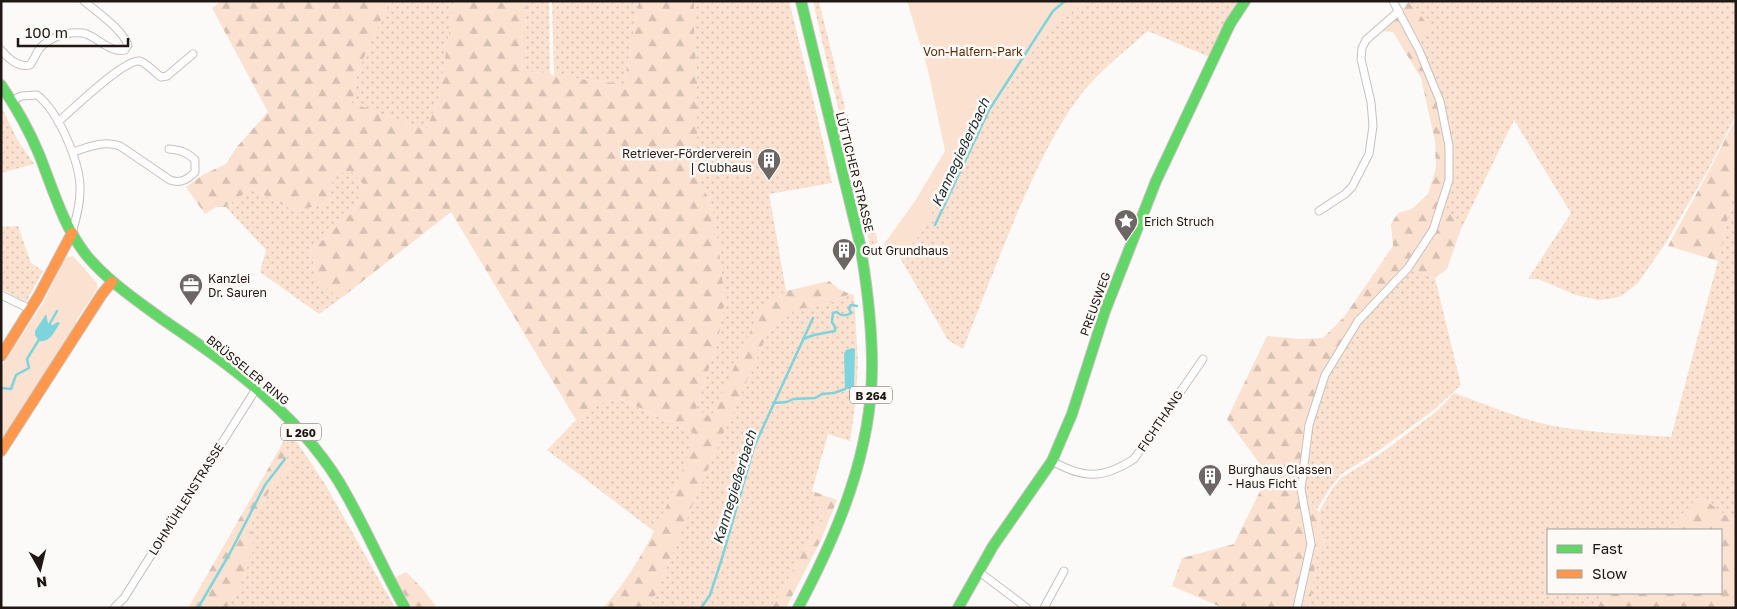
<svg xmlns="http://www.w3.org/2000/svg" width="1737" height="609" font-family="'Golos Text',sans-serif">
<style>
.grass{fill:url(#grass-dots)}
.forest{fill:url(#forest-firs)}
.green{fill:#fbe1d0}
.water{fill:#7ed4dc}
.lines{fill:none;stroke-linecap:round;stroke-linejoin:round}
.stream{stroke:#7ed4dc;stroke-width:2.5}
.street-casing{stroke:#c6c1be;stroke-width:9}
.fast-casing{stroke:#c6c1be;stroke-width:12}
.slow-casing{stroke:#c6c1be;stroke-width:12}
.street{stroke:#fffefe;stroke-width:7}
.fast{stroke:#63d668;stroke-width:10}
.slow{stroke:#ff974d;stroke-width:10}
.labels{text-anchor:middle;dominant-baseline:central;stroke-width:5;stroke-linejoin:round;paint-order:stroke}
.shield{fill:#fdf9f7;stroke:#625c58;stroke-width:1}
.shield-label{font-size:11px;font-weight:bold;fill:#1f1814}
.park-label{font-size:12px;fill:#5c2d05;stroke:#fdf9f7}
.poi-label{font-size:12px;fill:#1f1814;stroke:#fdf9f7;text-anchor:start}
.street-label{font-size:12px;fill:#1f1814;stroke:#fdf9f7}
.water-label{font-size:14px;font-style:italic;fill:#182e30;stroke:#fdf9f7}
</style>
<defs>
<pattern id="grass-dots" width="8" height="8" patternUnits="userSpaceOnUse" patternTransform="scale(1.25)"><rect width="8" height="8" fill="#fbe1d0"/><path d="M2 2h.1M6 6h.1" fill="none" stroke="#d7c0b2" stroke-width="1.8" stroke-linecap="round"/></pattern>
<pattern id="forest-firs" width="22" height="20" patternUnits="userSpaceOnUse" patternTransform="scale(1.25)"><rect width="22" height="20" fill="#fbe1d0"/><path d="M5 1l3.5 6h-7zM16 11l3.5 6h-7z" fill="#d7c0b2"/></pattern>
</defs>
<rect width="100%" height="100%" fill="#fcfaf8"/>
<g class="grass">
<path d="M390,1H454L439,97L426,130L351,103L359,68Z"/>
<path d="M527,1H549L550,73L526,72L525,31Z"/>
<path d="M552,1H639L624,84L554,76Z"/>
<path d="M694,1H789L818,119L832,183L769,194L786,291L769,302L760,313L711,418L696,409L718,340L724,305L722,273L715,221L709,198L701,186L697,152V82L694,28Z"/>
<path d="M813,1H819L878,243L870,246C853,164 831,83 813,1Z"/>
<path d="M1088,1H1241L1212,58L1148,31C1124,52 1098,72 1079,97C1053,132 1036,171 1018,211C999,257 981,303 963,349L948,340L900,258L920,234L973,135L1052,24Z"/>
<path d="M1409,1H1736V115L1709,168L1665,244L1638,283L1623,295L1615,298L1599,300L1576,295L1538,279H1528L1571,213L1514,120L1461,229L1444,204L1423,48L1419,40V13L1408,2Z"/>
<path d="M1,106L17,139L34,164L1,173Z"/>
<path d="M351,171L364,185L354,210L311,251L317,279L340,299L319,314L260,272L266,250L226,207L252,188L270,199L296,211L329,202L335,174Z"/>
<path d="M1736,183V523L1700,496L1667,530H1548V593H1608L1594,608H1310L1316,556L1324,542L1320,525L1319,512L1332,489L1341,478L1383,452L1437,411L1454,393C1485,404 1517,418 1549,425C1589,433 1631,434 1671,437L1718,261Z"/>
<path d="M18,226L31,263L43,271L26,302L1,289V227Z"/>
<path d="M1412,269L1435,278L1461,385L1435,409L1381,449L1340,475L1330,488L1317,509L1303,492L1312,426L1327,376L1361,324Z"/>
<path d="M850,294L854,295L858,362L856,399L850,441L828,434L812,491L823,515L772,608H647L652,603L702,482L768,333L795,310L830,303Z"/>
<path d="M617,398L694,433L689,456L655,532L547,450L576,420L598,404Z"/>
<path d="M289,430L325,484L394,606L392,608H227L243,579L253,550L251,524L271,488L292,466L280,448Z"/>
</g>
<g class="forest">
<path d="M221,1H390L359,68L352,103L426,130L439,97L454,1H527L525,31L526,72L550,73L554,76L624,84L639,1H694V28L697,82V152L701,186L709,198L715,221L722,273L724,306L718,340L696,409L711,417L759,313L763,307L776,296L786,291L829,281L839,289L850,294L830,303L795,310L768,333L702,482L652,603L647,608H603C634,573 654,534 673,492C682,472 690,454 694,433L618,398L598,404L576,420L451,212L340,299L317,279L311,251L354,210L364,185L351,171L335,174L329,202L296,211L270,199L252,188L226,207H216L205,214L186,187L204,174L226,164L236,148L268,112L212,8Z"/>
<path d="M1408,2L1419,13L1430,29L1419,40L1442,98L1451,147L1444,204L1461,229L1447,269L1435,278L1412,269L1407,265L1377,296L1322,374L1298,485L1319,512L1320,525L1324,542L1316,556L1310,608H1223L1172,586L1182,558L1234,544L1268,475L1227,419L1267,336L1300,339L1323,338L1344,317L1393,246L1391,224L1398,213L1412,209L1428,194L1436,168L1435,141L1421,78L1393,32L1382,31L1399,16Z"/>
<path d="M1736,118V183L1718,261L1668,246L1710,169Z"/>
<path d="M280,448L292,466L271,488L251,524L253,550L243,579L227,608H188Z"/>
<path d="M812,491L837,500L821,540L786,608H772L823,515Z"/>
<path d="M1700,496L1736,523V608H1594L1608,593H1721V530H1667Z"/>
<path d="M406,572L423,589L437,608H413L394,578Z"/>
</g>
<g class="green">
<path d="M907,1H1088L1052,24L973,135L920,234L900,258L896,250H886L884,244L915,201L945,151L928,70Z"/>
<path d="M73,256L97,283V289L76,321V327L1,444V367L43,303L64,260L68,257Z"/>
</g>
<g class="water">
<path d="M46,314L48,323L52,325L58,322L60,323C54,332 50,343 39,341L35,335V331Z"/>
<path d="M853,348L855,349L854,389H845L844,354L846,350Z"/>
</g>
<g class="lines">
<g class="stream">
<path d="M935,225L989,110L1053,11L1065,1"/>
<path d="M49,325L57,311"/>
<path d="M803,339L814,335L835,331V327L832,322L833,313L837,312C840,316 847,316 851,313L849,308L851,305L857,306"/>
<path d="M1,388L11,389L16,375L29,368L27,359L40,338"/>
<path d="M773,403L787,402L793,399L815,398L822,394L834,393L845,389"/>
<path d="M198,608L230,553L265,485L285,459"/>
<path d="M701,608L710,595L723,555L754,447L813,318"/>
</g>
<g class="street-casing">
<g id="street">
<path d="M1,50C9,59 18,68 30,65C34,60 36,53 40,48C46,41 55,37 63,34C69,33 76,32 83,33C97,36 110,54 125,50L128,45C122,29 97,12 84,1"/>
<path d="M12,101L21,96L37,95C59,112 81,164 80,191C80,206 76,219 72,233"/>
<path d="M58,122C72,110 123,60 139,61C146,62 155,73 161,77L167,76L193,54"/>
<path d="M73,152C89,147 104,140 120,146L170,180C181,184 188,179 195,172V160C187,152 180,150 169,149"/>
<path d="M1319,211L1345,194L1352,187L1369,154L1373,126L1371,102L1361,59L1362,48L1366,40L1399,11"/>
<path d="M1,295L30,309"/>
<path d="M1052,461C1084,479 1103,479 1134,459L1203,359"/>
<path d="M978,571L1027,608"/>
<path d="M114,608L124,598L256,389"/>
<path d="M1044,608L1064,571"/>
<path d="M1297,608L1311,544L1301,489L1309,425L1325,375L1358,321L1408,268L1433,230L1449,180V146L1440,101L1419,50L1393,1"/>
</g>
</g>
<g class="fast-casing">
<g id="fast">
<path d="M1,85C16,107 29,130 39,154C53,189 63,226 87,256C108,281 136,300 162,319C197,343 233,367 265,396C296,424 326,457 346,494C367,531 384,571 405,608"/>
<path d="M798,608C838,533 872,452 872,366C872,325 867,285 860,244L801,1"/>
<path d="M958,608L993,546L1052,461L1072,414L1105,311L1156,181L1230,24L1245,1"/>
</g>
</g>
<g class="slow-casing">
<g id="slow">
<path d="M1,356L38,297L72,233"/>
<path d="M1,451L102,294L112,282"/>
</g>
</g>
<use href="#street" class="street"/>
<use href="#fast" class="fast"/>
<use href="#slow" class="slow"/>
</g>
<defs>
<g id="building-pin" transform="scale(1.25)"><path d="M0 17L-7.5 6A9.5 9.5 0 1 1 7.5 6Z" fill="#6c6764" stroke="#fdf9f7"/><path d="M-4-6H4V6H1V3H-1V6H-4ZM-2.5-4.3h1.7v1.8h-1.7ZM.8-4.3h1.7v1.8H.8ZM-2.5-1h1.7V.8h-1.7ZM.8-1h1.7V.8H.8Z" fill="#fff"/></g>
<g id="sight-pin" transform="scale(1.25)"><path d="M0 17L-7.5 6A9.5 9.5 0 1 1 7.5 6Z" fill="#6c6764" stroke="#fdf9f7"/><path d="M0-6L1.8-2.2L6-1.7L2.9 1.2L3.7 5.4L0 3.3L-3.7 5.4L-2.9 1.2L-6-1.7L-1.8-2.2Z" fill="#fff"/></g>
<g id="office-pin" transform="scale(1.25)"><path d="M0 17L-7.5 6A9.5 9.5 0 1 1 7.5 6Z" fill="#6c6764" stroke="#fdf9f7"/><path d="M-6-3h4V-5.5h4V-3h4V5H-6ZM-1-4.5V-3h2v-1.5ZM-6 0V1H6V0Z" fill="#fff"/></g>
</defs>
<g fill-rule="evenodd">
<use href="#building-pin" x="769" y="160"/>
<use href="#sight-pin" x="1126" y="221"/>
<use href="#building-pin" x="844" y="250"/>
<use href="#office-pin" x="191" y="285"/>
<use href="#building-pin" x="1210" y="476"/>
</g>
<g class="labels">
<g class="shield">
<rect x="850" y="386.5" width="42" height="17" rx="4"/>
<rect x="281" y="423.5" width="40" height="17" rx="4"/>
</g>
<g class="shield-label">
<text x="871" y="395">B 264</text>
<text x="301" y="432">L 260</text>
</g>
<g class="park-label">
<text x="973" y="51">Von-Halfern-Park</text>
</g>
<g class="poi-label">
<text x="752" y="153" text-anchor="end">Retriever-Förderverein<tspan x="752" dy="14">| Clubhaus</tspan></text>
<text x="1144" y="221">Erich Struch</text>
<text x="862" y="250">Gut Grundhaus</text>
<text x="208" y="278">Kanzlei<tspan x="208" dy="14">Dr. Sauren</tspan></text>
<text x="1228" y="469">Burghaus Classen<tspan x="1228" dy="14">- Haus Ficht</tspan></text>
</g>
<g class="street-label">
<text transform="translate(855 172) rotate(76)">LÜTTICHER STRASSE</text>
<text transform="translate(1095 304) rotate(-70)">PREUSWEG</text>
<text transform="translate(248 370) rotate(39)">BRÜSSELER RING</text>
<text transform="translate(1160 421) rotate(-56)">FICHTHANG</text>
<text transform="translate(186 499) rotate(-58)">LOHMÜHLENSTRASSE</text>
</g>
<g class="water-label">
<text transform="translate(960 152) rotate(-65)">Kannegießerbach</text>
<text transform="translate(734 487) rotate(-73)">Kannegießerbach</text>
</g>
</g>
<rect width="1737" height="609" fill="none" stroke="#1f1814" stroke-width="5"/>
<rect x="1547" y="529" width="175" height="65" fill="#fdf9f7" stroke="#a49f9c"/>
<rect x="1557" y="545" width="25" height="8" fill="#63d668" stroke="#a49f9c"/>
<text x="1592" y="554" font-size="15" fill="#1f1814">Fast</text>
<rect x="1557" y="570" width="25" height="8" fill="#ff974d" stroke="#a49f9c"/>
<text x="1592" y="579" font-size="15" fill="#1f1814">Slow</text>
<g transform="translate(40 569) rotate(172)" stroke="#fdf9f7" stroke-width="4" paint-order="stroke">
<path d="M0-4L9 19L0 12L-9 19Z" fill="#1f1814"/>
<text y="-8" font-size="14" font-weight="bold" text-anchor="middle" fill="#1f1814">N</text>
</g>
<path d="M18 38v8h110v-8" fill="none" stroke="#1f1814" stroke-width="2.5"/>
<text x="25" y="38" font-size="15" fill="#1f1814" stroke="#fdf9f7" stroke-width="4" paint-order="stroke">100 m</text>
</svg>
